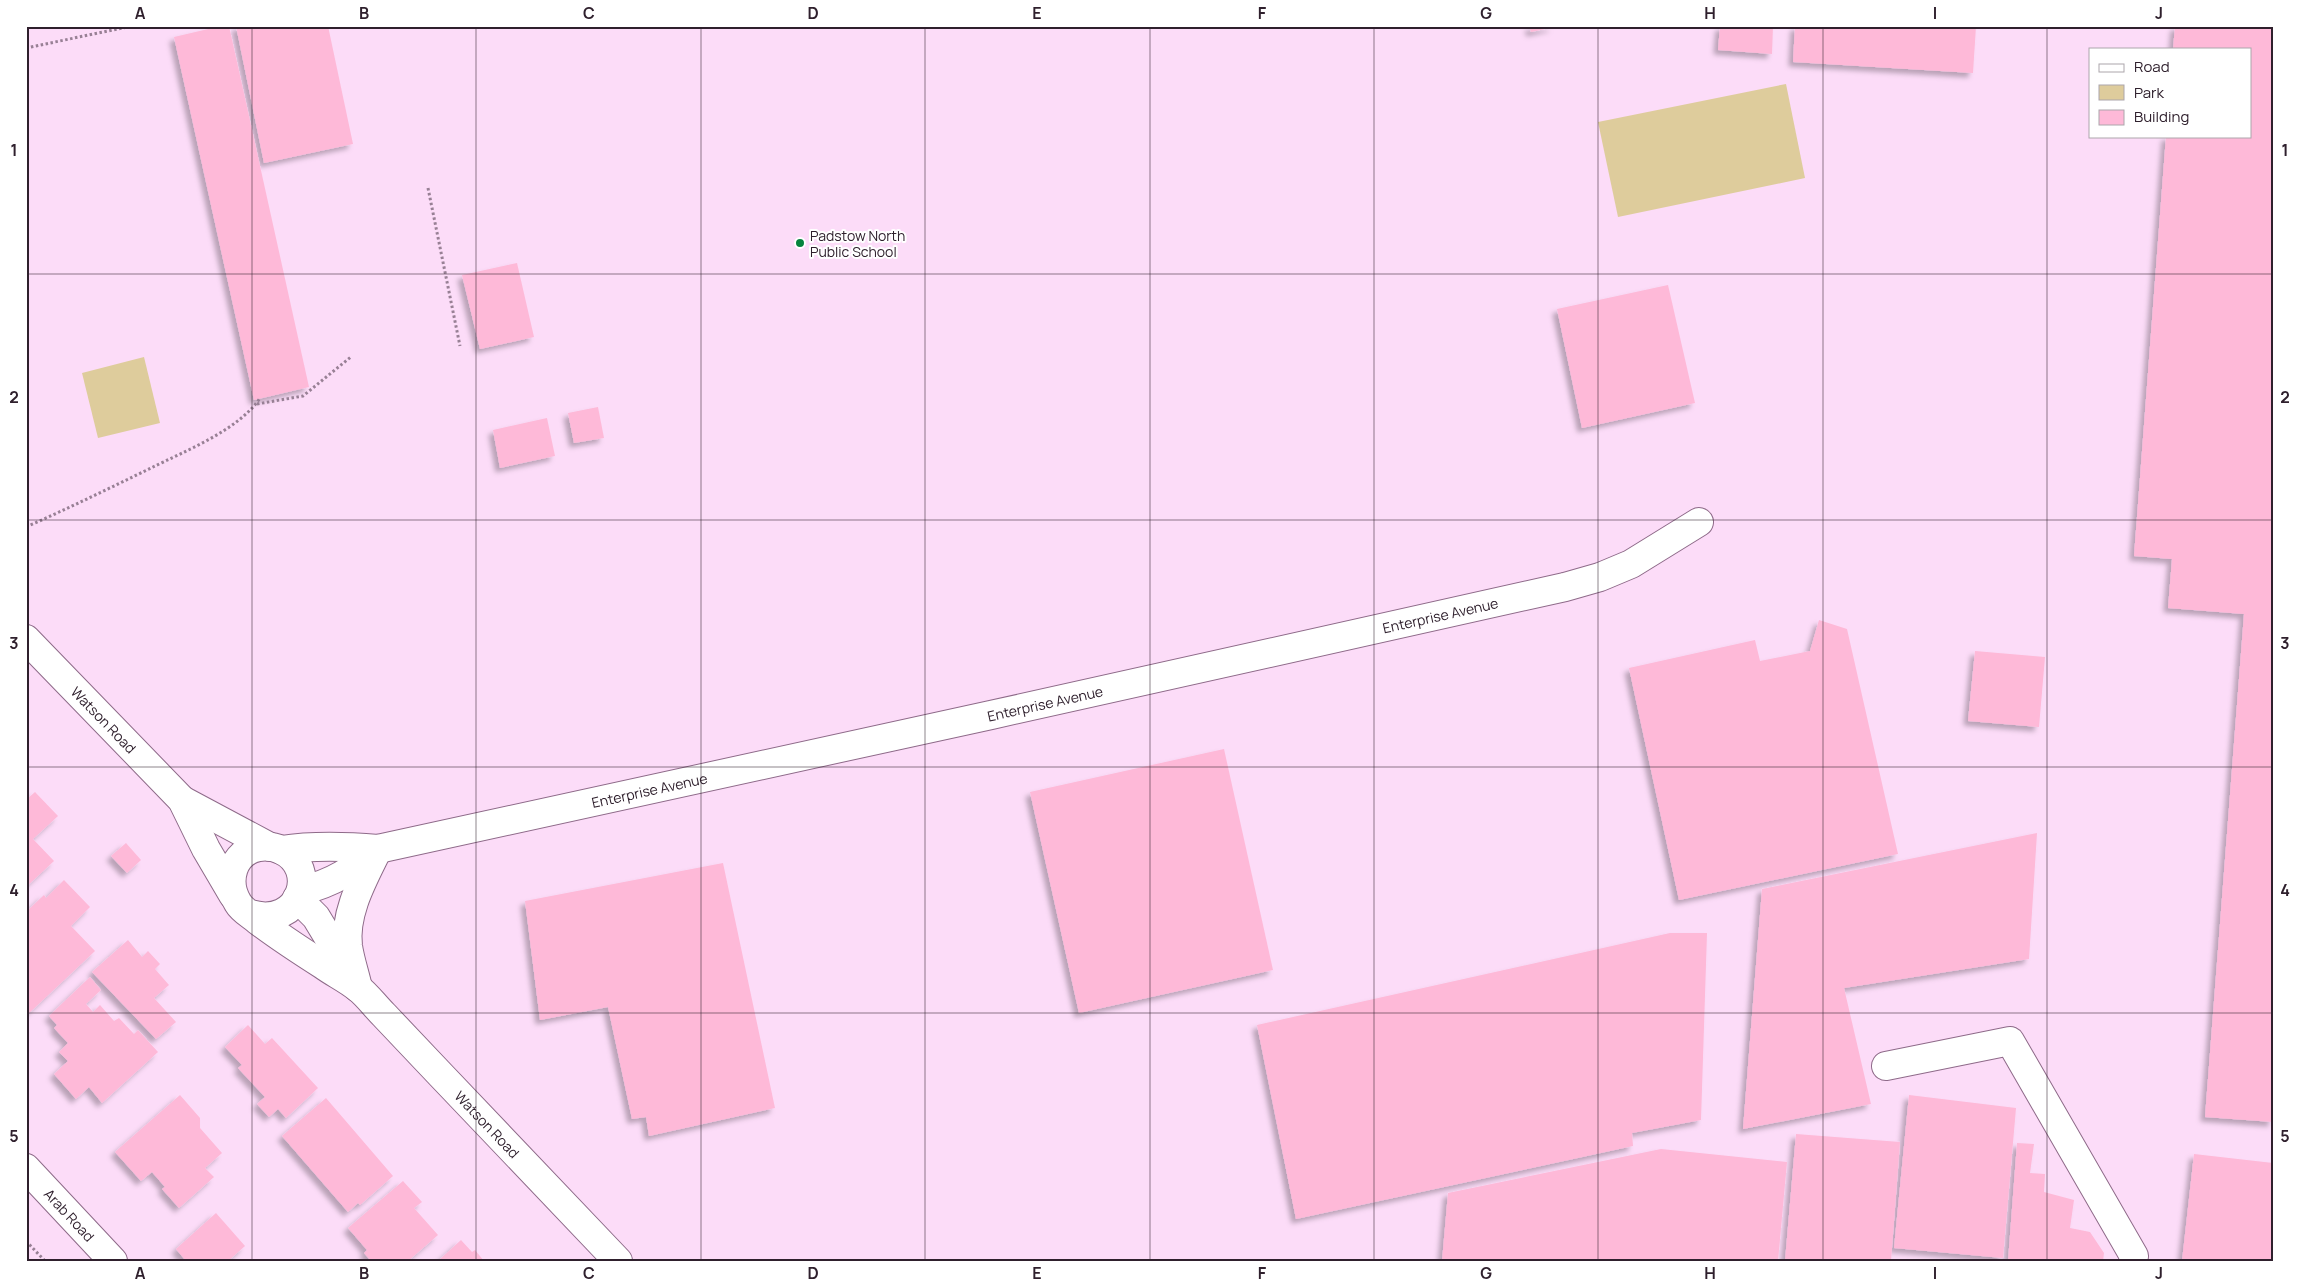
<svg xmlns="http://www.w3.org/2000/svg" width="2299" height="1287" font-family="Manrope,sans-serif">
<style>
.green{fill:#decc9c}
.building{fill:#feb9d8;filter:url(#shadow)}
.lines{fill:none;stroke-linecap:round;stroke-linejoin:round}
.minor-casing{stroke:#8e6a89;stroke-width:30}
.major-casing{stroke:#8e6a89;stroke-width:30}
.path{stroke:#988095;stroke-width:3;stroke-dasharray:2.5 2.5;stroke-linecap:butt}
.minor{stroke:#fff;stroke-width:28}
.major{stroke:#fff;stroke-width:28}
.grid{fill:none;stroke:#2f202d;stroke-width:1;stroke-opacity:0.55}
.poi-dot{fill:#06843e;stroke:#fff;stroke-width:2}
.labels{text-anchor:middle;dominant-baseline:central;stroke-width:4;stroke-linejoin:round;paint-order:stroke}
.poi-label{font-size:14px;fill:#2f202d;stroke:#fff;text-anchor:start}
.street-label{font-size:14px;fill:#2f202d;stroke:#fff}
.neatline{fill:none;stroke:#2f202d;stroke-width:2}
.grid-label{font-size:16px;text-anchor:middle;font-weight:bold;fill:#2f202d}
</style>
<defs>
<filter id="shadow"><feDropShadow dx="-4.5" dy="4.5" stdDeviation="2.5" flood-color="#0004"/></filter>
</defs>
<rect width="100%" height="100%" fill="#fcdcf8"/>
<g class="green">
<path d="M1786,84L1805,178L1618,217L1598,122Z"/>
<path d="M144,357L160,423L98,438L82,373Z"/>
</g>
<g class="building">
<path d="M221,26H229L309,387L254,400L174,37Z"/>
<path d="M236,26H328L353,144L264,163Z"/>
<path d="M1529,26H1553L1554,27L1531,32Z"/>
<path d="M1720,26H1773L1772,54L1718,50Z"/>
<path d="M1795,26H1976L1973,73L1793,62Z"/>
<path d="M2175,26H2273V1122L2205,1117L2244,614L2168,608L2172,559L2134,556L2166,136H2250V49H2173Z"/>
<path d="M517,263L534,337L480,349L462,275Z"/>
<path d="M1668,285L1695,403L1582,428L1557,309Z"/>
<path d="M598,407L604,438L574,443L568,413Z"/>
<path d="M547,418L555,456L500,468L493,430Z"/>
<path d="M1819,620L1847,629L1898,854L1679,900L1629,668L1755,640L1760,661L1810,651Z"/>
<path d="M1975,651L2045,657L2039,727L1968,721Z"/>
<path d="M1224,749L1273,970L1079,1013L1030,792Z"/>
<path d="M35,792L58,816L33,839L54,861L26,887V800Z"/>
<path d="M2037,833L2029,959L1844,988L1871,1104L1743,1129L1762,889Z"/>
<path d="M126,843L141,860L127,873L111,856Z"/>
<path d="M723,863L775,1108L649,1136L646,1117L632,1119L608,1007L540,1020L525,901Z"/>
<path d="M64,880L90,907L71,926L95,951L27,1015L26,912L44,895L46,898Z"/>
<path d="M1670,933H1707L1701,1120L1632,1133L1633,1146L1296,1219L1257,1025Z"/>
<path d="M128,940L142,957L148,951L160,964L155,969L169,985L154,998L176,1022L156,1039L92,972Z"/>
<path d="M90,977L101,990L86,1004L93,1012L100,1005L114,1021L119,1018L134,1034L138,1030L158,1052L102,1103L89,1087L76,1099L54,1074L68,1061L59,1052L68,1043L54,1028L57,1025L49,1016Z"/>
<path d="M248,1025L265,1044L272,1038L318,1088L286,1118L278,1109L269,1117L257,1104L265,1097L238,1068L242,1065L225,1047Z"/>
<path d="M180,1095L200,1118V1128L222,1153L205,1168L214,1177L179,1208L162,1189L165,1187L152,1172L141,1181L115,1152Z"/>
<path d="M1909,1095L2016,1108L2003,1258L1894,1248Z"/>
<path d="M326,1098L393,1176L360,1205L358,1203L348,1212L282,1136Z"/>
<path d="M1796,1134L1900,1142L1891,1261H1785Z"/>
<path d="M2017,1143L2034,1144L2030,1173L2045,1174L2044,1192L2074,1200L2070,1228L2090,1232L2104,1253L2103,1261H2008Z"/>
<path d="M1661,1149L1787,1162L1778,1261H1442L1448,1193Z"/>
<path d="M2194,1154L2273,1163V1261H2182Z"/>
<path d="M403,1181L422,1202L414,1208L438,1235L408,1261H371L364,1253L367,1250L348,1228Z"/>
<path d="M216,1213L245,1246L228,1261H186L176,1249Z"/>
<path d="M461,1240L472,1252L475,1250L484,1261H438Z"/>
</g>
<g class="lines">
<g class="minor-casing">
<g id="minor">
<path id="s1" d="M281,850C314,845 344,846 378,849L991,715L1565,587L1600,577L1631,564L1699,522"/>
<path d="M301,891C336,882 350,871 378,849"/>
<path d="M1886,1066L2010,1041L2134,1256L2133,1261"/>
<path id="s2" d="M26,1168L113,1261"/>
</g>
</g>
<g class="major-casing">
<g id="major">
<path id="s3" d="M26,639L182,800L206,849L233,895"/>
<path d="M182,800L270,847"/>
<path d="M297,898L316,917L348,970"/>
<path id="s4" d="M250,914C301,929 320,868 281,850C275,847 267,846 259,847C232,852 225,882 238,903C242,910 251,915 257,920C278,936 301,951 323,965C334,973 347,979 358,988C367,995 375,1006 384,1015C402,1034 420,1053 438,1072C498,1135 558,1198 618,1261"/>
<path d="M358,988C355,974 350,960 348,946C344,912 364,878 378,849"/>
</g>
</g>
<g class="path">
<path d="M26,48L132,26"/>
<path d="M428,188L460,346"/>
<path d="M257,404L303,396L352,356"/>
<path d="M26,527C69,508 110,488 151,468C185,451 239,430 260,398"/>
<path d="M26,1241L45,1261"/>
</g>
<use href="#minor" class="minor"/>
<use href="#major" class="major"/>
</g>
<path class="grid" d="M252,26V1261M476,26V1261M701,26V1261M925,26V1261M1150,26V1261M1374,26V1261M1598,26V1261M1823,26V1261M2047,26V1261M26,274H2273M26,520H2273M26,767H2273M26,1013H2273"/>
<circle class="poi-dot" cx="800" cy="243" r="5"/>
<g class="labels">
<g class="poi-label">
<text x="810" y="235">Padstow North<tspan x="810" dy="16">Public School</tspan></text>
</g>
<g class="street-label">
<text stroke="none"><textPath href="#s1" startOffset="1185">Enterprise Avenue</textPath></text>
<text stroke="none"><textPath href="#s1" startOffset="780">Enterprise Avenue</textPath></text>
<text stroke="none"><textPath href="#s3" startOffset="112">Watson Road</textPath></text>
<text stroke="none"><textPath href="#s1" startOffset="375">Enterprise Avenue</textPath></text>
<text stroke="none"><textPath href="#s4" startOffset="540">Watson Road</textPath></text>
<text stroke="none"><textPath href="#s2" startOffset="64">Arab Road</textPath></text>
</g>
</g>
<rect width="2299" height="1287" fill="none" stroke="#ffffff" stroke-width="55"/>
<rect x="2089" y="48" width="162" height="90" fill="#ffffff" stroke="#aca6ab"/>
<rect x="2099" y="64" width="25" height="8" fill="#ffffff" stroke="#aca6ab"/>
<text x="2134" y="72" font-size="15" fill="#2f202d">Road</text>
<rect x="2099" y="85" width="25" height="15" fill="#decc9c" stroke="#aca6ab"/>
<text x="2134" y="98" font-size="15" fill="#2f202d">Park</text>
<rect x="2099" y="110" width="25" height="15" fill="#feb9d8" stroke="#aca6ab"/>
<text x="2134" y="122" font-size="15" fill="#2f202d">Building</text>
<rect x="28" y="28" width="2244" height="1232" class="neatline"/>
<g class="grid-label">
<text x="140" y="19">A</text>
<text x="364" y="19">B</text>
<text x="589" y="19">C</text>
<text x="813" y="19">D</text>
<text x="1037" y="19">E</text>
<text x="1262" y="19">F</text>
<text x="1486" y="19">G</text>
<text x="1710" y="19">H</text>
<text x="1935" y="19">I</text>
<text x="2159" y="19">J</text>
<text x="14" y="156">1</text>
<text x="2285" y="156">1</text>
<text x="14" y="403">2</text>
<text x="2285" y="403">2</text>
<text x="14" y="649">3</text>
<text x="2285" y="649">3</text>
<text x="14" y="896">4</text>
<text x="2285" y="896">4</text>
<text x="14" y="1142">5</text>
<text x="2285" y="1142">5</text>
<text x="140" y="1279">A</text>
<text x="364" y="1279">B</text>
<text x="589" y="1279">C</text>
<text x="813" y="1279">D</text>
<text x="1037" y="1279">E</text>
<text x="1262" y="1279">F</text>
<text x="1486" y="1279">G</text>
<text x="1710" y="1279">H</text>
<text x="1935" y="1279">I</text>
<text x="2159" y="1279">J</text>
</g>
</svg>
